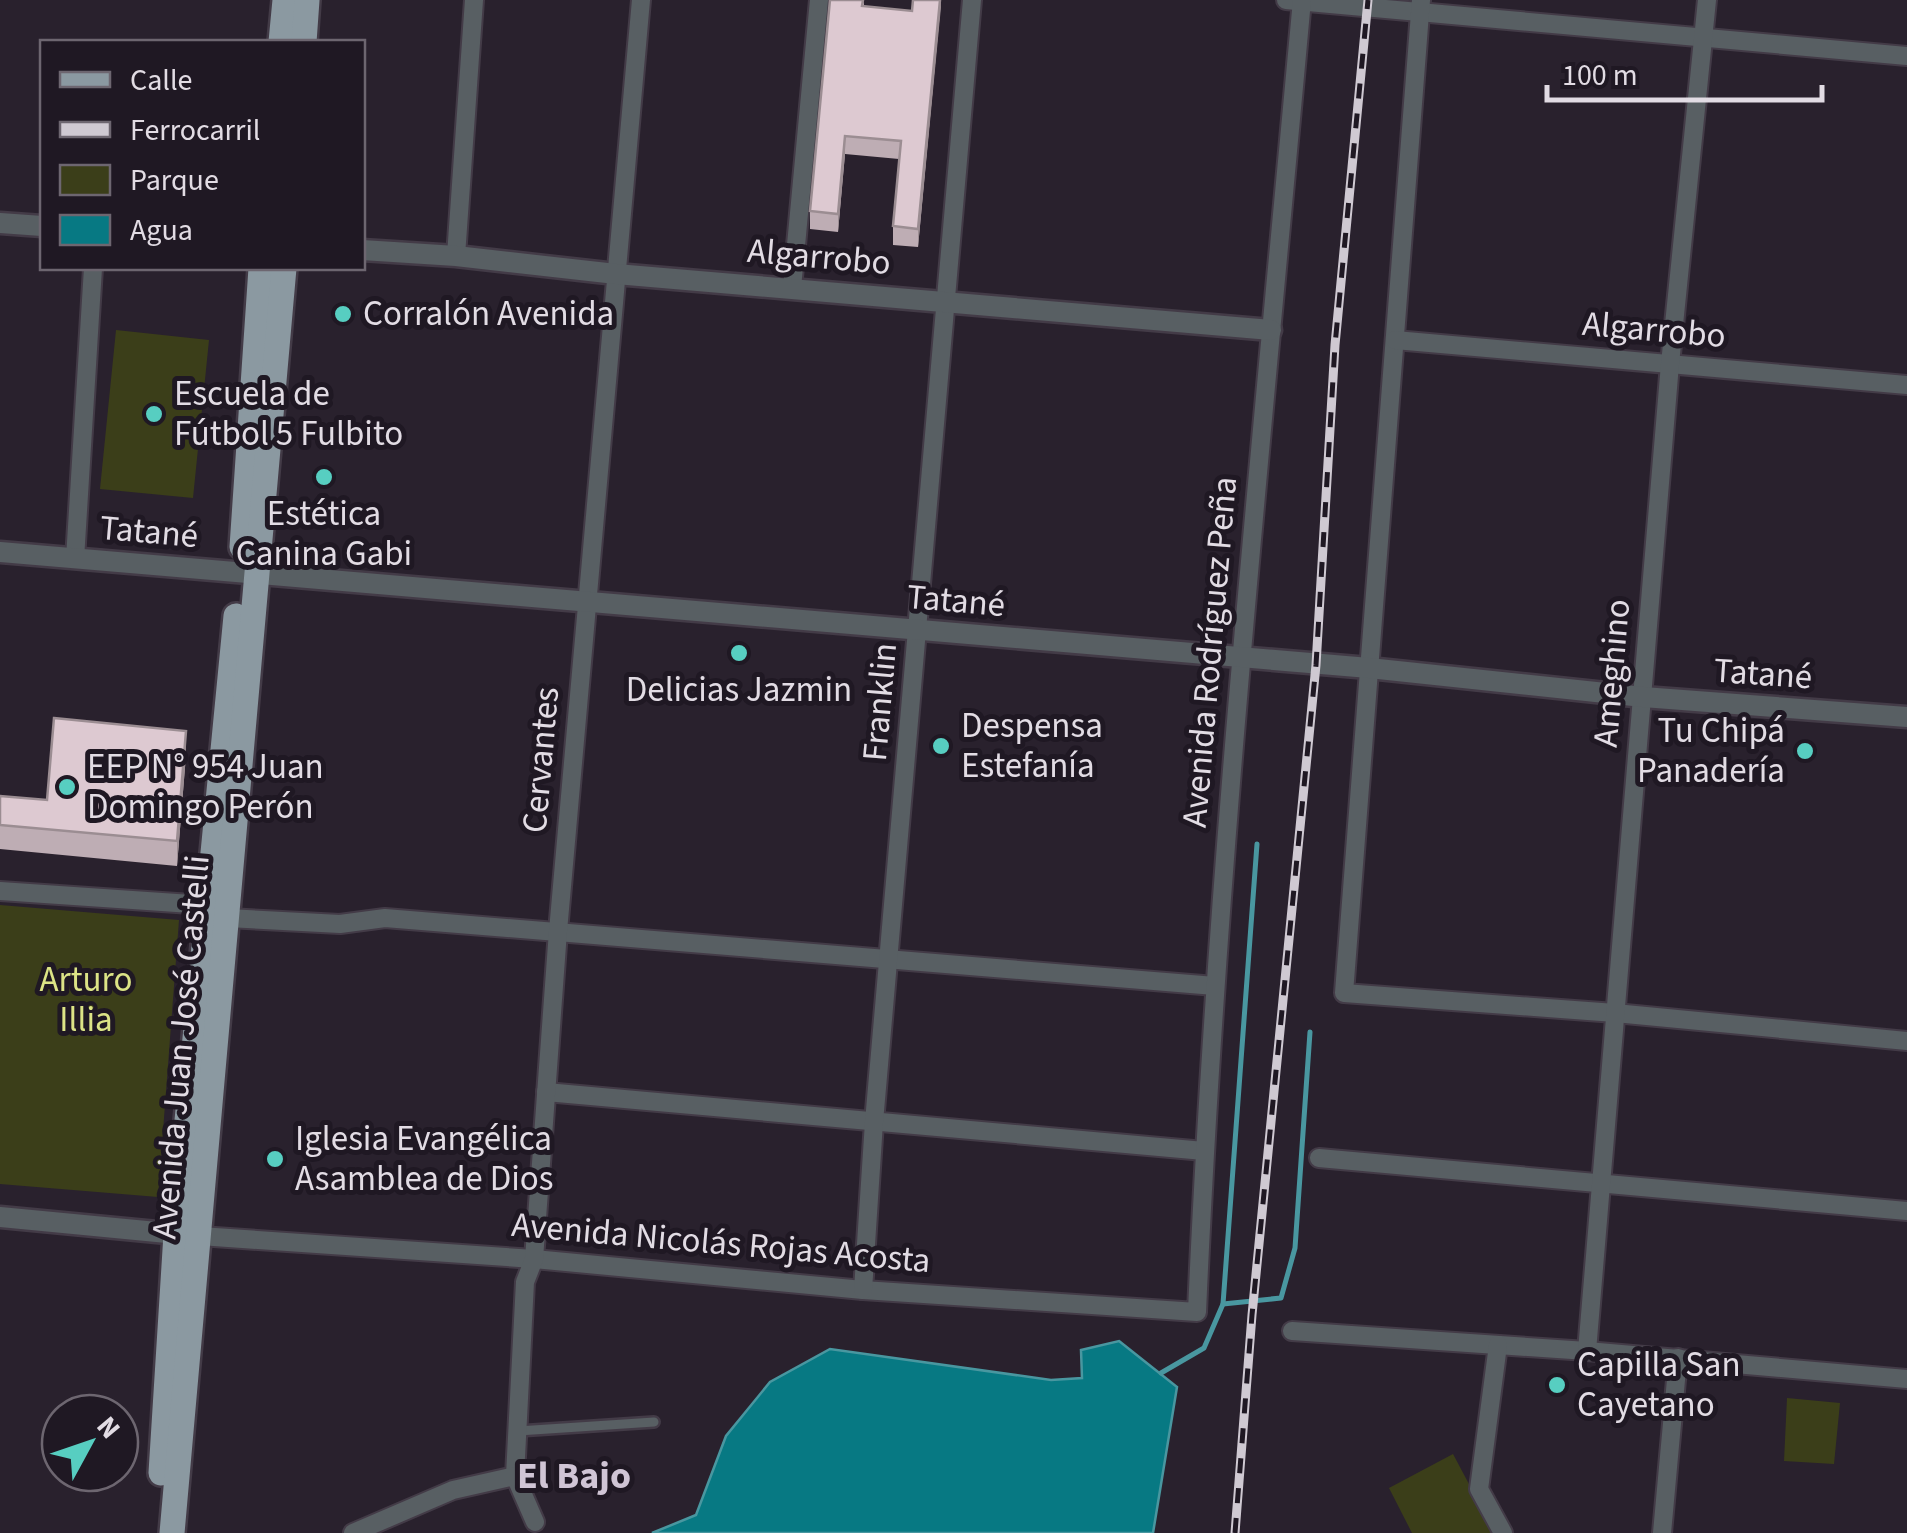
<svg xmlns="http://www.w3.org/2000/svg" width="1907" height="1533" font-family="'Source Sans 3',sans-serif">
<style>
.green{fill:#3b3e19}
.water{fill:#077983;stroke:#4997a0;stroke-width:2.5}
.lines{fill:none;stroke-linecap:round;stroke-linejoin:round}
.stream{stroke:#4997a0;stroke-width:5}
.service-casing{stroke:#433b47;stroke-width:14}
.minor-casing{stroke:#433b47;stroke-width:22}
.tertiary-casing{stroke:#433b47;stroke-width:25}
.primary-casing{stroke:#433b47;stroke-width:30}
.service{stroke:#585f63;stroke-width:9}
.minor{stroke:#585f63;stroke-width:18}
.tertiary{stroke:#585f63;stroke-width:20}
.primary{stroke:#8b99a1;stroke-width:25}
.rail-casing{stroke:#cfc9d2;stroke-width:9}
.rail{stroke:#1f1823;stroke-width:5;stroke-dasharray:15;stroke-linecap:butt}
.wall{fill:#beadb4}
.shaded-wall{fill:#9b8d92}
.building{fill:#ddc9d1;stroke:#9b8d92;stroke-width:2.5}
.poi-dot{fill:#57cec1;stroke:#1f1823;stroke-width:4}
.labels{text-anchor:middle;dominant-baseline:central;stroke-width:10;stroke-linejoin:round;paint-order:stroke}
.street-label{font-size:35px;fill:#e2dce4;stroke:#1f1823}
.poi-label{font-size:35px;fill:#e2dce4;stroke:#1f1823;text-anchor:start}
.park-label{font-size:35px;fill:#dce486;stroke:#1f1823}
.neighbourhood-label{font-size:38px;font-weight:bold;fill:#d0c5d5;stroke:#1f1823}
</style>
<rect width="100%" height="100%" fill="#29212d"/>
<g class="green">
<path d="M116,330L209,340L193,498L100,489Z"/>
<path d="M0,905L179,920L158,1197L0,1184Z"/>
<path d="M1787,1398L1840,1403L1834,1464L1784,1461Z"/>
<path d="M1453,1454L1495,1533H1412L1389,1488Z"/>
</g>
<path class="water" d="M1119,1341L1177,1387L1153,1533H652L696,1515L726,1436L770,1382L830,1349L1051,1380L1082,1378L1081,1350Z"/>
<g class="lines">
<g class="stream">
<path d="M1223,1304L1281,1298L1295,1248L1310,1032"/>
<path d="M1161,1373L1204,1348L1223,1304L1257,844"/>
</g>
<g class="service-casing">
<path id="service" d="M518,1431L654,1422"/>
</g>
<g class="minor-casing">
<g id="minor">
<path d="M1286,0L1907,56"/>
<path d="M1421,0L1344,993L1615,1013L1907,1041"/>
<path d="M456,256L474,0"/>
<path d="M792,288L819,0"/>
<path d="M1395,340L1907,385"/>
<path d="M75,559L93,268"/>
<path d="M0,891L206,905"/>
<path d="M228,918L340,924L385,918L1215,986"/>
<path d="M546,1092L1204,1151"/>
<path d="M1319,1158L1907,1211"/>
<path d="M200,1236L534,1259L863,1290L1197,1312C1216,873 1262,437 1302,0"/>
<path d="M863,1290L874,1122L972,0"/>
<path d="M1292,1331L1587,1351L1907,1379"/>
<path d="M1498,1345L1479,1489L1503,1533"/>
<path d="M1587,1351L1670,364L1707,0"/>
<path d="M535,1522L515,1476L525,1282L534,1259L558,931L641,0"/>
<path d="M353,1533L453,1490L515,1476"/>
<path d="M1662,1533L1678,1358"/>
</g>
</g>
<g class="tertiary-casing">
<g id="tertiary">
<path d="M0,223L42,226"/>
<path d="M362,250L456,256L616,274L1271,330"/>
<path d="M0,552L1369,668L1643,697L1907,717"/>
<path d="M0,1217L188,1235"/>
</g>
</g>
<g class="primary-casing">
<g id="primary">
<path d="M281,42L285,0"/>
<path d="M304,42L307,0"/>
<path d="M242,547L261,268"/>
<path d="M161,1473L176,1234L236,616"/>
<path d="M172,1533L284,268"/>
</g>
</g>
<use href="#service" class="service"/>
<use href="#minor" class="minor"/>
<use href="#tertiary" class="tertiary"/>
<use href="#primary" class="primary"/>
<g class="rail-casing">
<path id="rail" d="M1235,1533L1252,1315L1316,665L1335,345L1368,0"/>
</g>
<use href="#rail" class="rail"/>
</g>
<g class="wall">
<path d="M864,0V6L912,11L941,0L918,247L893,245V226L899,159L845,154L838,232L810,229V211Z"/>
<path d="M186,755L177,866L0,849V796L47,800Z"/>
</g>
<g class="shaded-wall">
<path d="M940,0L941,7L918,247V229Z"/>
<path d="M845,136V154L838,232V214Z"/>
<path d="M186,731V755L177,866V841Z"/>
</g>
<g class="building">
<path d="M830,0H863L862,6L912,11L913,0H940L918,229L893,226L901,141L845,136L838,214L810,211Z"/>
<path d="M54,718L186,731L177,841L0,825V796L47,800Z"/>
</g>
<g class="poi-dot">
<circle cx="343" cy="314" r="10"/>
<circle cx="154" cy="414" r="10"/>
<circle cx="324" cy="477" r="10"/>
<circle cx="739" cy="653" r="10"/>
<circle cx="941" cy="746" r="10"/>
<circle cx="1805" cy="751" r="10"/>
<circle cx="67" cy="787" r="10"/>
<circle cx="275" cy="1159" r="10"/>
<circle cx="1557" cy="1385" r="10"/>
</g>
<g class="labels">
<g class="street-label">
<text transform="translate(819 257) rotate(5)">Algarrobo</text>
<text transform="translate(1654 330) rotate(5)">Algarrobo</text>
<text transform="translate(149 532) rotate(5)">Tatané</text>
<text transform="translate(956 601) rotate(5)">Tatané</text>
<text transform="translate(1210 652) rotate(-85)">Avenida Rodríguez Peña</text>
<text transform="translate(1612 673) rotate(-85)">Ameghino</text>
<text transform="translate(1763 674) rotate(4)">Tatané</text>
<text transform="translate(880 702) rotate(-85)">Franklin</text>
<text transform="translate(541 760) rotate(-85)">Cervantes</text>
<text transform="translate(181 1047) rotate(-85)">Avenida Juan José Castelli</text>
<text transform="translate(721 1243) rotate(5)">Avenida Nicolás Rojas Acosta</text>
</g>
<g class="poi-label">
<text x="363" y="314">Corralón Avenida</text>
<text x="174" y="394">Escuela de<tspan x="174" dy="40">Fútbol 5 Fulbito</tspan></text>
<text x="324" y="514" text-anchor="middle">Estética<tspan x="324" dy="40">Canina Gabi</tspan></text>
<text x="739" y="690" text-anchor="middle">Delicias Jazmin</text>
<text x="961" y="726">Despensa<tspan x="961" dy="40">Estefanía</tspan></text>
<text x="1785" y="731" text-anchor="end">Tu Chipá<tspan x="1785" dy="40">Panadería</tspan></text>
<text x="87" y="767">EEP N° 954 Juan<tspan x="87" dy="40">Domingo Perón</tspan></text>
<text x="295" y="1139">Iglesia Evangélica<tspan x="295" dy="40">Asamblea de Dios</tspan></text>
<text x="1577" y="1365">Capilla San<tspan x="1577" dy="40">Cayetano</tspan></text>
</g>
<g class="park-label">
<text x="86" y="980">Arturo<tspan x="86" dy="40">Illia</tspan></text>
</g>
<g class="neighbourhood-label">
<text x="574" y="1476">El Bajo</text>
</g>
</g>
<rect x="40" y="40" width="325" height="230" fill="#1f1823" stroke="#6d6670" stroke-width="2.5"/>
<rect x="60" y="72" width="50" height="15" fill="#8b99a1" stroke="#6d6670" stroke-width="2.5"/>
<text x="130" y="90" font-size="30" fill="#e2dce4">Calle</text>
<rect x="60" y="122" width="50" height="15" fill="#cfc9d2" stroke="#6d6670" stroke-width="2.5"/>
<text x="130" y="140" font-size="30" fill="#e2dce4">Ferrocarril</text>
<rect x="60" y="165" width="50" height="30" fill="#3b3e19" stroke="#6d6670" stroke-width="2.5"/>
<text x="130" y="190" font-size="30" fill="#e2dce4">Parque</text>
<rect x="60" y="215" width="50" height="30" fill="#077983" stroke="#6d6670" stroke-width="2.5"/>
<text x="130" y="240" font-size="30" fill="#e2dce4">Agua</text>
<g transform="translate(90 1443) rotate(50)"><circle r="48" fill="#1f1823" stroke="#6d6670" stroke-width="2.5"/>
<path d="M0-8L18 38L0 25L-18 38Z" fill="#57cec1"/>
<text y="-15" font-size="28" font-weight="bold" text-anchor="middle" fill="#e2dce4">N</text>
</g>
<path d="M1547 85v15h275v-15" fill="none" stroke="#e2dce4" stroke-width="5"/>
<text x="1562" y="85" font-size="30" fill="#e2dce4" stroke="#1f1823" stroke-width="8" paint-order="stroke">100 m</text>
</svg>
